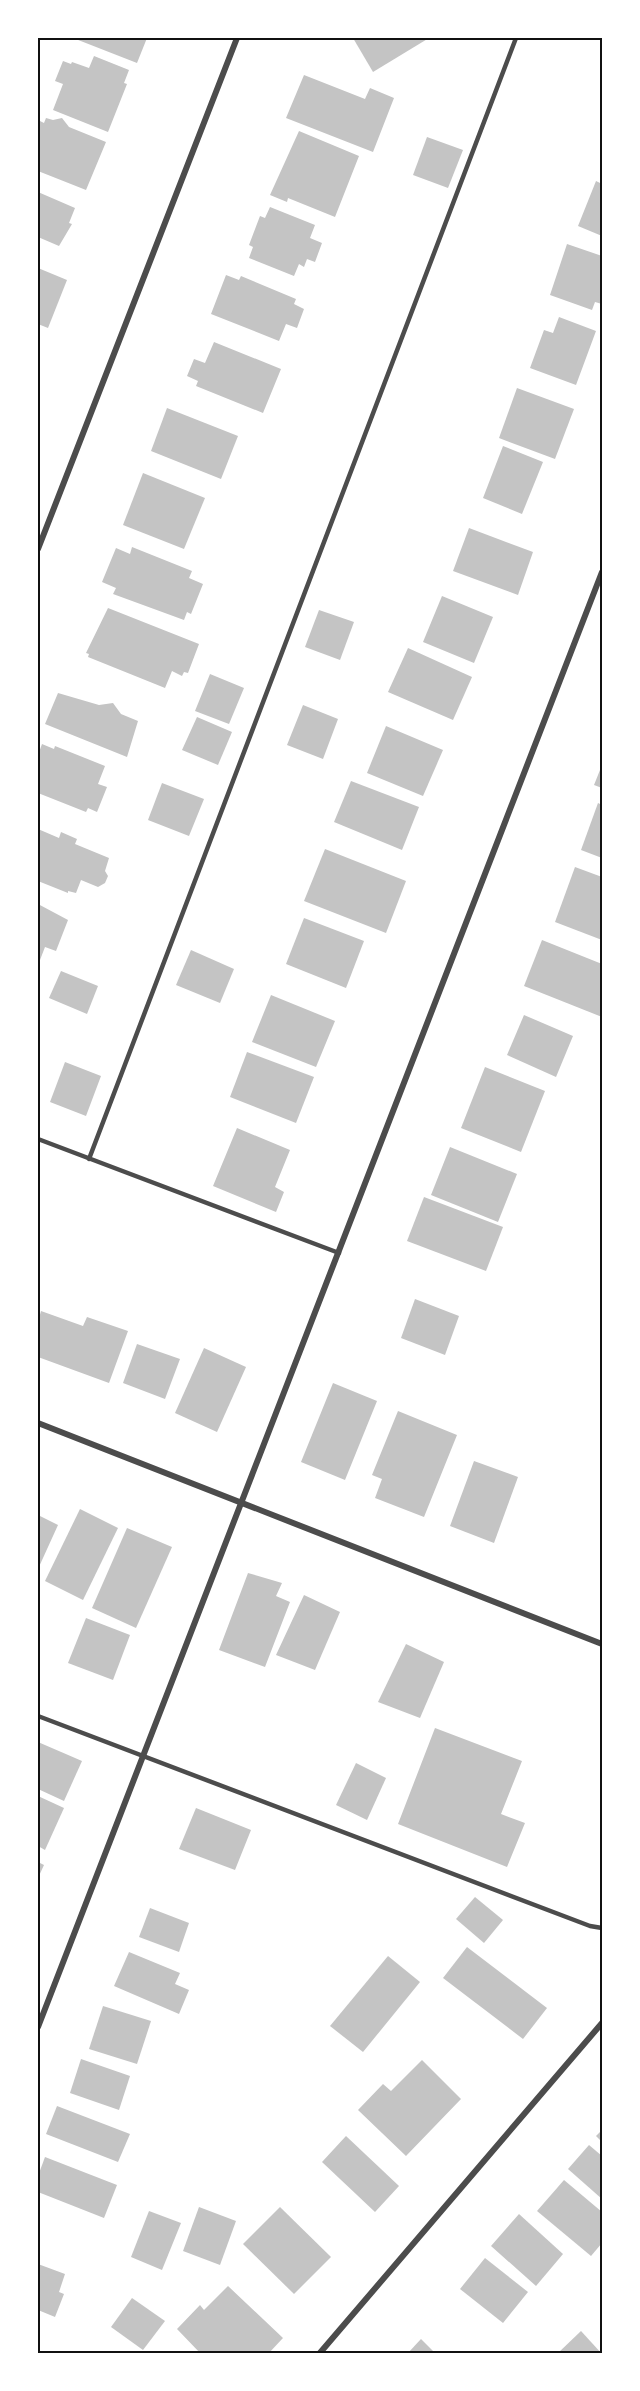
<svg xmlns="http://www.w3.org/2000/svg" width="640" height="2391" font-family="'Public Sans',sans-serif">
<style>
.building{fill:#c4c4c4}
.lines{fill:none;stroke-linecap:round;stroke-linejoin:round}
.service{stroke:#4c4c4c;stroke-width:4.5}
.minor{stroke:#4c4c4c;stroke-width:6}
.neatline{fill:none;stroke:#111;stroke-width:2}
</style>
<rect width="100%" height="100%" fill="#fff"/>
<g class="building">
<path d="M73,38H147L137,63Z"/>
<path d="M353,38H429L373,72Z"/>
<path d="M94,56L129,70L124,83L127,84L108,132L53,110L63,84L55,81L63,61L71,64L72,62L89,68Z"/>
<path d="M304,75L365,99L370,88L394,98L373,152L286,118Z"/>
<path d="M46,118L53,120L62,118L69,127L106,142L86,190L38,171V120L44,123Z"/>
<path d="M299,131L359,156L335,217L288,198L287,202L270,195Z"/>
<path d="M427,137L463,150L448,188L413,175Z"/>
<path d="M596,181L602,184V236L578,226Z"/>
<path d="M38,192L75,208L69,223L72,224L59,246L38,237Z"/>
<path d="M270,207L315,225L310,238L322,243L315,262L307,259L304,267L299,264L294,276L249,258L253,247L249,245L260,216L265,218Z"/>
<path d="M567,244L602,256V304L595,302L592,310L550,295Z"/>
<path d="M38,268L67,280L48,328L38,324Z"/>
<path d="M226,275L239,280L241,276L296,299L294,304L304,309L297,328L286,324L279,341L211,314Z"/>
<path d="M559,317L596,331L576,385L530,368L544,330L553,333Z"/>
<path d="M214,342L281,369L263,413L196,386L198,381L187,376L194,359L205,363Z"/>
<path d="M517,388L574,409L555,459L499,438Z"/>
<path d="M167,408L238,436L221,479L151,451Z"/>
<path d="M503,446L543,462L522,514L483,498Z"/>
<path d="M143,473L205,498L184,549L123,525Z"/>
<path d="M469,528L533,552L518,595L453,571Z"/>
<path d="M132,547L192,571L189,578L203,584L191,614L187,612L184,620L113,594L116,588L102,582L116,548L130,554Z"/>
<path d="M442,596L493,617L474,663L423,642Z"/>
<path d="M108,608L199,644L188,673L184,672L182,676L172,671L165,688L88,657L89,654L86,653Z"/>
<path d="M319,610L354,622L340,660L305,647Z"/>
<path d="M408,648L472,677L453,720L388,692Z"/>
<path d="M210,674L244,688L229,724L195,711Z"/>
<path d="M58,693L99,705L113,703L121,714L138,721L127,757L45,724Z"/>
<path d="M303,705L338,719L323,759L287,745Z"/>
<path d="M197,717L232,732L218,765L182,750Z"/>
<path d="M386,726L443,750L423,796L367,773Z"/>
<path d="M42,744L54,749L55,746L105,766L98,784L107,787L97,812L88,808L86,812L38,793V755Z"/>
<path d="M602,765V788L594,785Z"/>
<path d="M351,781L419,807L402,850L334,822Z"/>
<path d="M162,783L204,799L189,836L148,820Z"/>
<path d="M598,803L602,805V858L581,850Z"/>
<path d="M38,829L59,838L61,832L77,839L75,844L109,858L105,871L108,876L105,883L98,887L81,880L76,893L68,891V893L38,881Z"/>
<path d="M325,849L406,881L386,933L304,901Z"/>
<path d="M575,867L602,877V940L555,922Z"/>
<path d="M38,904L68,920L56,951L45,947L40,960L38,959Z"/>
<path d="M304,918L364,941L346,988L286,964Z"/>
<path d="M542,940L602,964V1017L524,986Z"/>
<path d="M191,950L234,969L220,1003L176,985Z"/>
<path d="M61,971L98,986L87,1014L49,998Z"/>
<path d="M271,995L335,1021L316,1067L252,1042Z"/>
<path d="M524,1015L573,1036L556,1077L507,1055Z"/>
<path d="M247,1052L314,1077L296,1123L230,1097Z"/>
<path d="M65,1062L101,1076L86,1116L50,1102Z"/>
<path d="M485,1067L545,1091L521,1152L461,1128Z"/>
<path d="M237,1128L290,1150L275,1187L284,1192L276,1212L213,1186Z"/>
<path d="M450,1147L517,1174L498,1222L431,1195Z"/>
<path d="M424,1197L503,1227L486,1271L407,1241Z"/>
<path d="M415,1299L459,1316L445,1355L401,1338Z"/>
<path d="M41,1311L83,1326L87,1317L128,1331L109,1383L38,1357V1322Z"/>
<path d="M137,1344L180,1359L165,1399L123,1383Z"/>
<path d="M204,1348L246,1367L217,1432L175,1413Z"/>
<path d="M333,1383L377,1401L345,1480L301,1462Z"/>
<path d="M398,1411L457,1435L424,1517L375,1498L382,1479L372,1475Z"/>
<path d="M474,1461L518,1477L494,1543L450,1526Z"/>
<path d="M80,1509L118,1528L83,1600L45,1581Z"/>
<path d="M38,1515L58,1525L38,1569Z"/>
<path d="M127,1528L172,1547L136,1628L92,1608Z"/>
<path d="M248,1573L282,1583L276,1596L290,1602L265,1667L219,1650Z"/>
<path d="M304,1595L340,1612L315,1670L276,1655Z"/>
<path d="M86,1618L130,1635L113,1680L68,1663Z"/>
<path d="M406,1644L444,1662L420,1718L378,1702Z"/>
<path d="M435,1728L522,1761L501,1814L525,1823L507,1867L398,1824Z"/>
<path d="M38,1742L82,1761L64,1801L38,1789Z"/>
<path d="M356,1763L386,1778L367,1820L336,1805Z"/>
<path d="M38,1796L64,1808L45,1850L38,1846Z"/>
<path d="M196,1808L251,1830L235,1870L179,1849Z"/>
<path d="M38,1862L44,1865L38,1878Z"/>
<path d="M475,1897L503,1920L484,1943L456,1919Z"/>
<path d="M150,1908L189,1923L179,1952L139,1937Z"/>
<path d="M467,1947L547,2008L523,2039L443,1978Z"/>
<path d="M129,1952L180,1973L175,1984L189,1990L179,2014L114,1986Z"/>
<path d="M388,1956L420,1982L363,2052L330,2026Z"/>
<path d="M103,2006L151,2021L137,2064L89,2049Z"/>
<path d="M81,2059L130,2076L119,2110L70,2093Z"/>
<path d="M422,2060L461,2099L406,2156L358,2110L383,2084L391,2091Z"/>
<path d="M57,2106L130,2134L118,2162L46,2134Z"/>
<path d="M602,2130V2142L596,2136Z"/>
<path d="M346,2136L399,2186L375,2212L322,2162Z"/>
<path d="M589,2145L602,2156V2199L568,2169Z"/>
<path d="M45,2157L117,2185L104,2218L38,2192V2176Z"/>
<path d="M564,2180L602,2212V2243L591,2256L537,2211Z"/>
<path d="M199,2207L236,2221L220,2265L183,2251Z"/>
<path d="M280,2207L331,2257L294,2294L243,2244Z"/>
<path d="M149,2211L181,2223L162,2270L131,2257Z"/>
<path d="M519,2214L563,2254L536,2286L491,2246Z"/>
<path d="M485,2258L528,2292L503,2323L460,2289Z"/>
<path d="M38,2264L65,2274L59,2292L64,2294L55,2317L38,2310Z"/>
<path d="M228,2286L283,2338L268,2354H201L177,2329L200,2305L204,2310Z"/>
<path d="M132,2298L165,2321L143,2350L111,2327Z"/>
<path d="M581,2331L602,2354H557Z"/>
<path d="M421,2339L436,2354H407Z"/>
</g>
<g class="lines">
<g class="service">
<path d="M38,1139L339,1253"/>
<path d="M89,1159L516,38"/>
<path d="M38,1716L590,1926L602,1928"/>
</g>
<g class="minor">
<path d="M38,549L237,38"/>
<path d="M38,1423L602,1644"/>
<path d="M38,2027L602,572"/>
<path d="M319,2354L602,2023"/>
</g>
</g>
<rect width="640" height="2391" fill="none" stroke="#ffffff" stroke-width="78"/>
<rect x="39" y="39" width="562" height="2313" class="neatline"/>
</svg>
